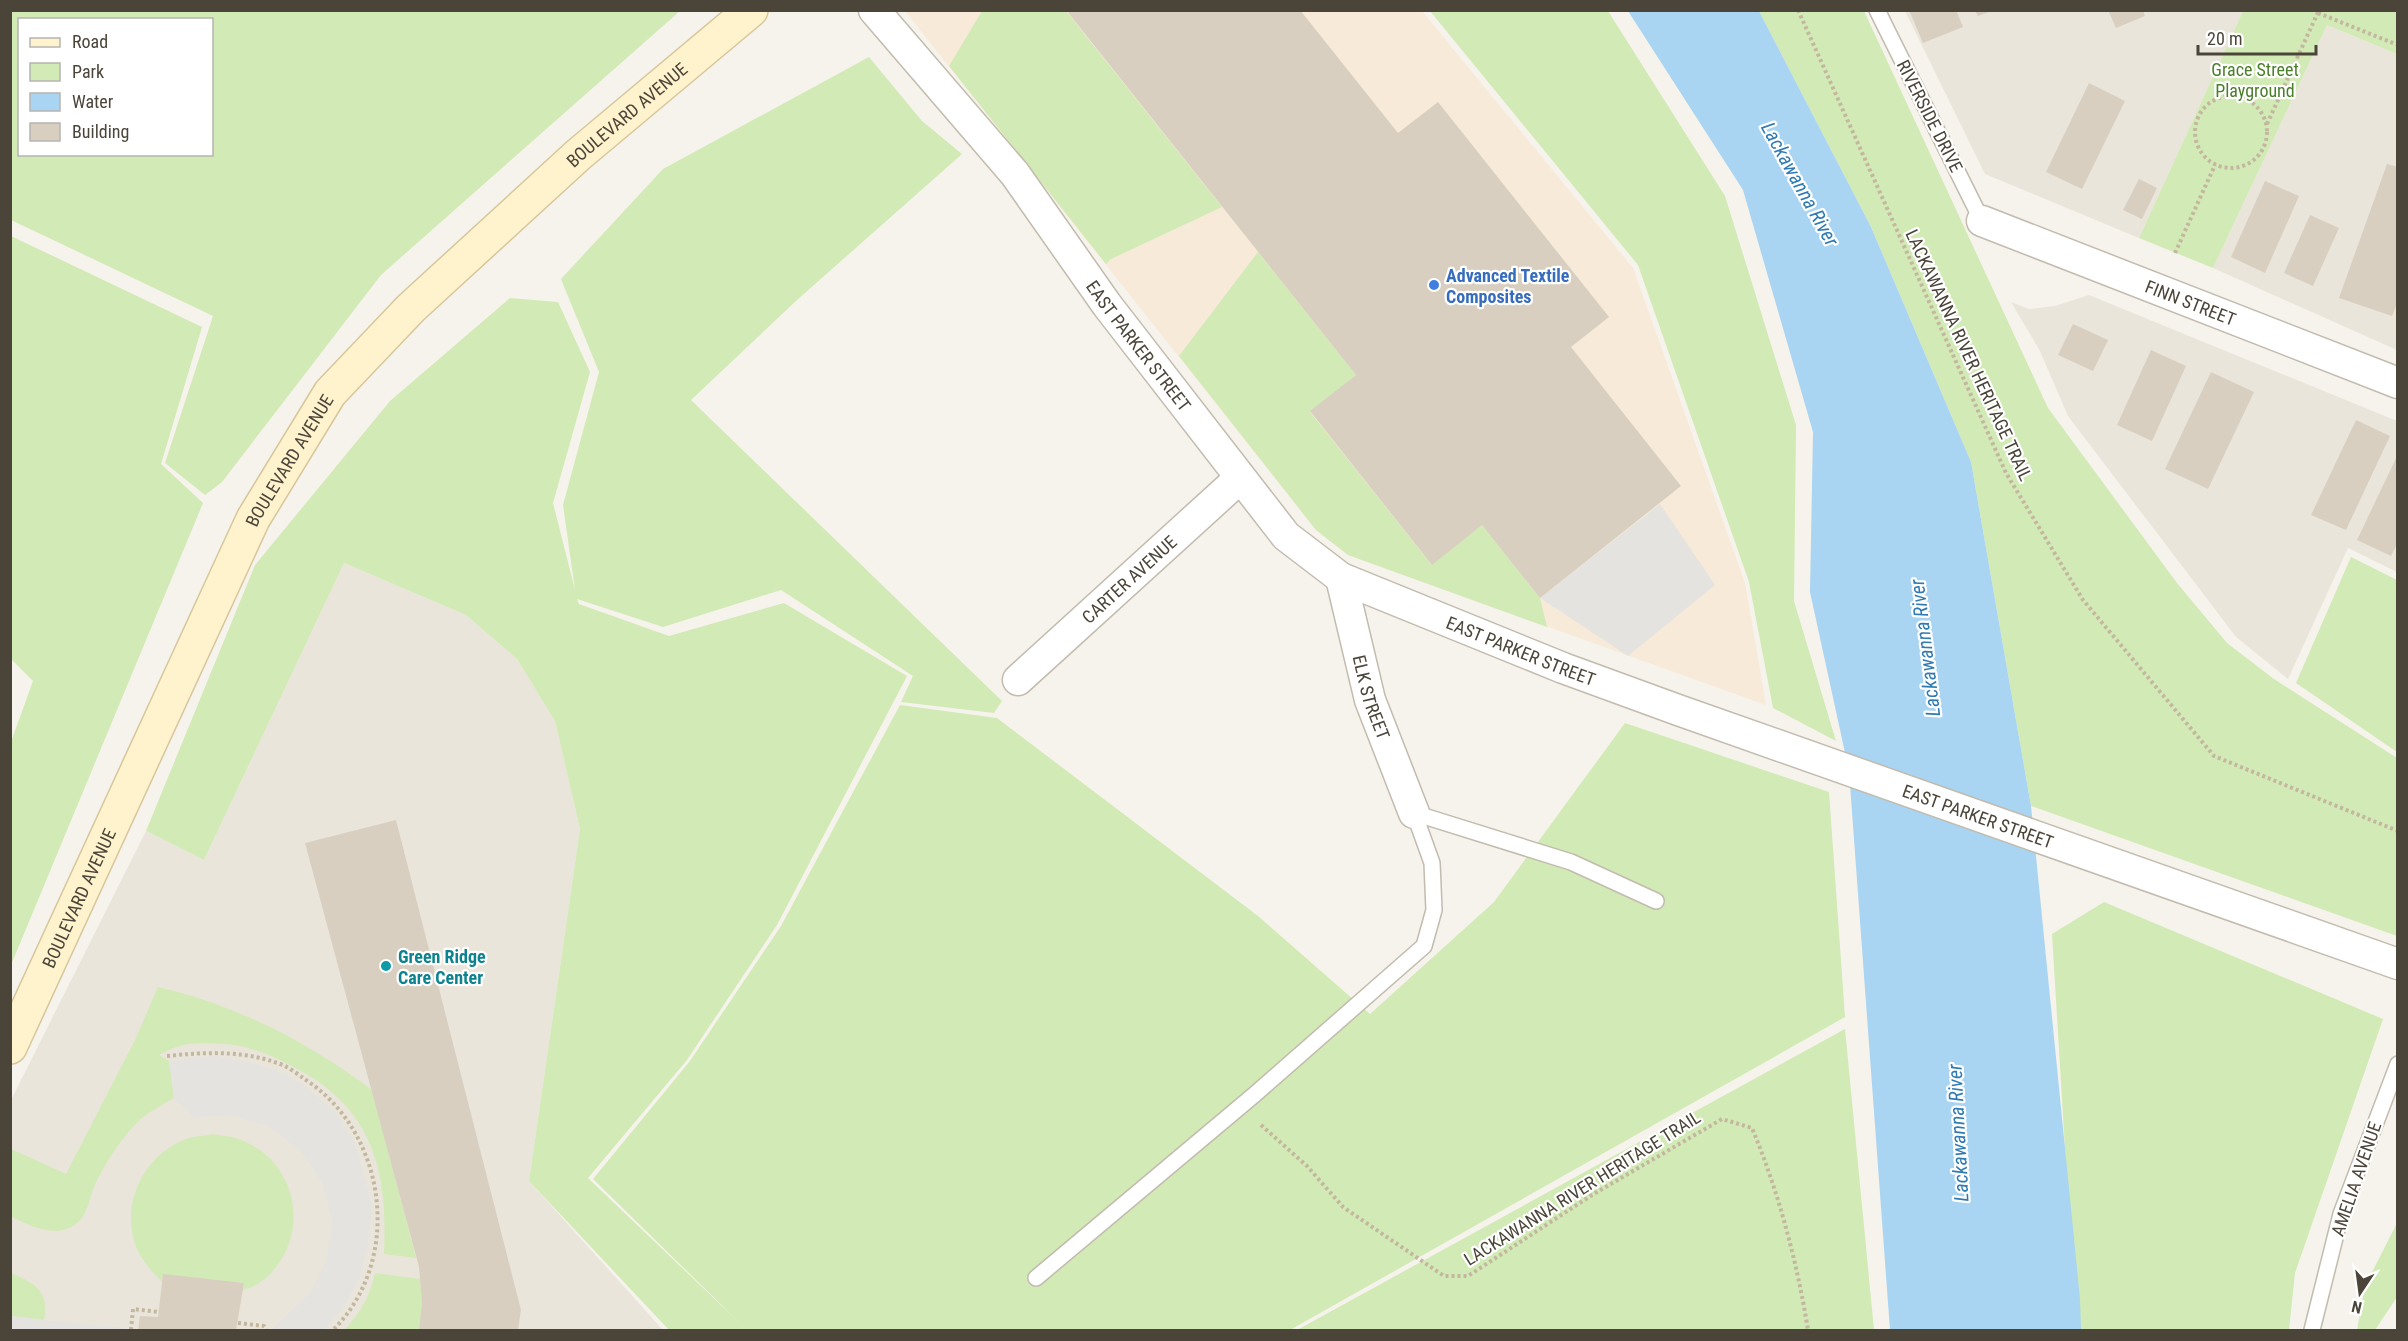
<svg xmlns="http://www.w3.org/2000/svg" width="2408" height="1341" font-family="'Roboto Condensed',sans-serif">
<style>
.residential{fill:#eae5da}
.commercial{fill:#f7ead8}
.green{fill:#d2eab5;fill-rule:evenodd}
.parking{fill:#e5e3e0}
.water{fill:#a9d4f2}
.building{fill:#d8cfc1}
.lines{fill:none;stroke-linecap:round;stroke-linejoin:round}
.lane-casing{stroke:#c2bbae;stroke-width:18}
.street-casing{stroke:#c2bbae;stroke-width:33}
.secondary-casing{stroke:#d6c79b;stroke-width:36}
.path{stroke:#c4b79f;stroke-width:4;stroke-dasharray:3 3;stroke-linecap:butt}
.lane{stroke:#fff;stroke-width:15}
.street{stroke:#fff;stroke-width:30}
.secondary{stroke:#fff3cd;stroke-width:33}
.shop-dot{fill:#3f7fe0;stroke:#fff;stroke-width:2}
.culture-dot{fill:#0f9aa8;stroke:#fff;stroke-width:2}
.labels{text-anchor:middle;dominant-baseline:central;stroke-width:4.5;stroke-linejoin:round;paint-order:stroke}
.park-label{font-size:18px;fill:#4a7f2a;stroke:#fff}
.street-label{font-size:18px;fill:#4b4439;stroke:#fff}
.shop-label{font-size:18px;font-weight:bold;fill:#366cbe;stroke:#fff;text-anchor:start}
.culture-label{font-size:18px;font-weight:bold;fill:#0d838f;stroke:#fff;text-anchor:start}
.water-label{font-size:20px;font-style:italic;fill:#2e7ab2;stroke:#fff}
</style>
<rect width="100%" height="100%" fill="#f6f3ec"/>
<g class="residential">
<path d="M1905,11H2243L2139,238L1985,174Z"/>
<path d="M2327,25L2397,54V350L2213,268Z"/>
<path d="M2089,295L2397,421V572L2348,548L2288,679L2236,637L2068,416L2040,351L2011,302L2029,309L2055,306Z"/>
<path d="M344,563L466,615L517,659L555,721L580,829L529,1181L663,1330H11L10,1102L146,831L204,860Z"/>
</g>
<path class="commercial" d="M905,11H1422L1633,268L1745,583L1766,705L1348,555L1316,530Z"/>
<g class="green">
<path d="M11,10H680V11L381,275L222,482L205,495L165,463L213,316L11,220ZM20,20H212V154H20Z"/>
<path d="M982,11H1066L1222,207L1111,259L1106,264L949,66Z"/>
<path d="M1430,11H1608L1725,196L1796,425L1794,601L1836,741L1773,708L1749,582L1638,265Z"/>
<path d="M1759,11H1864L2048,408L2177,583L2227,643L2274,679L2397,758V936L2031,806L1971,462L1871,227Z"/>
<path d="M2243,11H2397V54L2327,25L2213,268L2139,238Z"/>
<path d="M869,57L922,121L962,154L797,300L691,400L1002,701L994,713L901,702L913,676L781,590L663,627L577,599L579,604L669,636L784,603L907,676L777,925L687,1060L588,1178L744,1327L593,1179L690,1061L781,926L900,705L997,718L1258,916L1370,1014L1494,902L1625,723L1829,792L1845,1017L1290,1330H669L529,1181L580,829L555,721L517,659L466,615L344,563L204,860L146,831L255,565L390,401L510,298L558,302L590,372L553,503L575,590L563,505L599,372L561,279L663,169Z"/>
<path d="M11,236L202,327L161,464L203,503L11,965V742L33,681L11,659Z"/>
<path d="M1258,252L1356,375L1310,412L1431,564L1482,525L1540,598L1547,627L1348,555L1316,530L1179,356Z"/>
<path d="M2351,557L2397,580V752L2296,683Z"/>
<path d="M2104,902L2383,1019L2295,1273L2289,1330H2076L2052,934Z"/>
<path d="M158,987C236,1005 308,1042 372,1090L416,1258L384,1254C388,1175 375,1112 301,1071C280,1059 259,1049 234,1045C208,1042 182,1040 159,1055L169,1061L174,1098C164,1104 152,1110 142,1118C124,1134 104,1164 94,1187C89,1198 88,1215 76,1224C55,1239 32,1226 11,1217V1149L66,1174L135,1040Z"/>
<path d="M1845,1029L1874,1330H1297Z"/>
<path d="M213,1134C222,1136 232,1136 241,1140C291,1159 309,1219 279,1263C271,1275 258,1287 243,1290L244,1283L163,1275L162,1282C153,1273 142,1261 137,1249C119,1206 143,1155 186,1139C194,1136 204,1136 213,1134Z"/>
<path d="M2397,1223V1297L2375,1330H2357L2365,1286Z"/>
<path d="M11,1273C34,1283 50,1291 44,1320L11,1316Z"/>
<path d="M375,1273L420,1279L422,1302L419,1330H344C360,1314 370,1296 375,1273Z"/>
</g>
<g class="parking">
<path d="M1660,504L1715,585L1628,656L1540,598Z"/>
<path d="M216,1056L249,1062L281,1072L304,1085L334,1111L354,1140L372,1205L369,1239L360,1278L343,1308L324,1330H271L311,1292L327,1259L332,1220L322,1182L300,1150L269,1127L233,1116L194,1117L174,1098L169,1061Z"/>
<path d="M11,1316L44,1320L125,1328V1330H11Z"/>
</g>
<path class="water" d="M1628,11H1759L1871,227L1971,462L2031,806L2080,1299L2081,1330H1890L1849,771L1810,592L1813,432L1743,190Z"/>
<g class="building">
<path d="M1066,10H1300L1398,133L1438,102L1609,317L1571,347L1681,486L1540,598L1482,525L1432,565L1310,411L1356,375Z"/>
<path d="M1909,10H1956L1963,27L1923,43Z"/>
<path d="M2108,10H2143L2145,16L2116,28Z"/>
<path d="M1975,11H1992L1978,16Z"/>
<path d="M2089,83L2125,101L2082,189L2046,172Z"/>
<path d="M2387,164L2398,167V301L2392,316L2339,298Z"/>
<path d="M2139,179L2157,188L2142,219L2123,210Z"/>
<path d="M2265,181L2299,196L2265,273L2231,257Z"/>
<path d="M2310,215L2339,228L2313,286L2284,273Z"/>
<path d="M2073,324L2108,340L2093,371L2058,355Z"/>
<path d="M2151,350L2186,366L2152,441L2117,425Z"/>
<path d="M2211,372L2254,392L2208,489L2165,469Z"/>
<path d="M2356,420L2390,436L2346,530L2311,515Z"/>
<path d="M2398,454V542L2391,556L2357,540Z"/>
<path d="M396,820L521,1310L518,1330H419L422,1302L419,1267L305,843Z"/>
<path d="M163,1274L244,1283L236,1330H138L140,1316L158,1317Z"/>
</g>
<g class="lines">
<g class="lane-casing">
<g id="lane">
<path d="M1877,10L1982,221"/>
<path d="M1414,813L1571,862L1656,901"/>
<path d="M1036,1278L1254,1095L1424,946L1434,910L1432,863L1414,813"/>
<path d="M2312,1330L2341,1214L2398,1064"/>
</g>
</g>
<g class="street-casing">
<g id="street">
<path id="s1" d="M874,10L1015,174L1107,305L1286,536L1341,578L1563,668L1678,710L2398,964"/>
<path id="s2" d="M1982,221L2398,383"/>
<path id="s3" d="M1341,578L1370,700L1414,813"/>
<path id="s4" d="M1018,680L1240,478"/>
</g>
</g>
<g class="secondary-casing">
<g id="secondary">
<path id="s5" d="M10,1047L253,519L330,393L411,308L578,155L751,10"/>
</g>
</g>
<g class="path">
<path d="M1798,10L2006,473L2083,600L2214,756L2398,831"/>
<path d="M2318,13L2398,45"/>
<circle cx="2231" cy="132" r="36"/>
<path d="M2267,124L2319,10"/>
<path d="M2175,253L2215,165"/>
<path d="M167,1056C207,1052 244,1050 283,1065C291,1069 299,1075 306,1080C388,1134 403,1261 333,1330"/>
<path d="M1261,1125L1307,1166L1343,1207L1444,1276H1468L1592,1195L1722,1119L1752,1128C1779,1193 1797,1262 1808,1330"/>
<path d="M238,1323L264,1326L266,1330"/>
<path d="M131,1330L133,1309L159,1312"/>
</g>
<use href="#lane" class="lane"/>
<use href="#street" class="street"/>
<use href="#secondary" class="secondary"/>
</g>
<circle class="shop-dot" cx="1434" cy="285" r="6"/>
<circle class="culture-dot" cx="386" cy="966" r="6"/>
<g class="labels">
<g class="park-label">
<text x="2255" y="69">Grace Street<tspan x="2255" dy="21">Playground</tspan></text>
</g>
<g class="street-label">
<text stroke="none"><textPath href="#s5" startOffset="1136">BOULEVARD AVENUE</textPath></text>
<text transform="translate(1930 116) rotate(63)">RIVERSIDE DRIVE</text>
<text stroke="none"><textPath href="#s2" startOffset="224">FINN STREET</textPath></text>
<text stroke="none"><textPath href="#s1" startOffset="428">EAST PARKER STREET</textPath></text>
<text transform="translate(1969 355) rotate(65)">LACKAWANNA RIVER HERITAGE TRAIL</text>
<text stroke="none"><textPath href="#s5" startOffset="650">BOULEVARD AVENUE</textPath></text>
<text stroke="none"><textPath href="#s4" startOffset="150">CARTER AVENUE</textPath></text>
<text stroke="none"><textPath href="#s1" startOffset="932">EAST PARKER STREET</textPath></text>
<text stroke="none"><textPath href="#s3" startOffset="123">ELK STREET</textPath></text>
<text stroke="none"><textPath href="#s1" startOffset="1418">EAST PARKER STREET</textPath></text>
<text stroke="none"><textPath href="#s5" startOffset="164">BOULEVARD AVENUE</textPath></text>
<text transform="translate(2356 1179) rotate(-71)">AMELIA AVENUE</text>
<text transform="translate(1582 1188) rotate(-32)">LACKAWANNA RIVER HERITAGE TRAIL</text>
</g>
<g class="shop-label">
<text x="1446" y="275">Advanced Textile<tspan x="1446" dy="21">Composites</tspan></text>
</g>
<g class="culture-label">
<text x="398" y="956">Green Ridge<tspan x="398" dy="21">Care Center</tspan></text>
</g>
<g class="water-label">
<text transform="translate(1800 184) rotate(61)">Lackawanna River</text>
<text transform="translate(1925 648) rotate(-97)">Lackawanna River</text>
<text transform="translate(1958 1133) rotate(-93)">Lackawanna River</text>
</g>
</g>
<rect width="2408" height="1341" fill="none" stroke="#4b4439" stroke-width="24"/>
<rect x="18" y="18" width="195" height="138" fill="#ffffff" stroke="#b7b4b0" stroke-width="1.5"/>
<rect x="30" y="38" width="30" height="9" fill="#fff3cd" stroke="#b7b4b0" stroke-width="1.5"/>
<text x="72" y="48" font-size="18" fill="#4b4439">Road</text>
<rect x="30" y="63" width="30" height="18" fill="#d2eab5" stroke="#b7b4b0" stroke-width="1.5"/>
<text x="72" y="78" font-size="18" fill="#4b4439">Park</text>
<rect x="30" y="93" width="30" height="18" fill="#a9d4f2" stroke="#b7b4b0" stroke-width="1.5"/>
<text x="72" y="108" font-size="18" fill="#4b4439">Water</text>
<rect x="30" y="123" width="30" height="18" fill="#d8cfc1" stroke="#b7b4b0" stroke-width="1.5"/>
<text x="72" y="138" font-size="18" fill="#4b4439">Building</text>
<g transform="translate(2360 1293) rotate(193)" stroke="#ffffff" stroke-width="4.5" paint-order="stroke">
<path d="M0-4.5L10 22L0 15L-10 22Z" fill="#4b4439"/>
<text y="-9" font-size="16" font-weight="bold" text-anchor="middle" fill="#4b4439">N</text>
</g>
<path d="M2198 45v9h118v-9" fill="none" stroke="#4b4439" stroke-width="3"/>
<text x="2207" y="45" font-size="18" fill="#4b4439" stroke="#ffffff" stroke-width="4.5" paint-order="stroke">20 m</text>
</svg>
